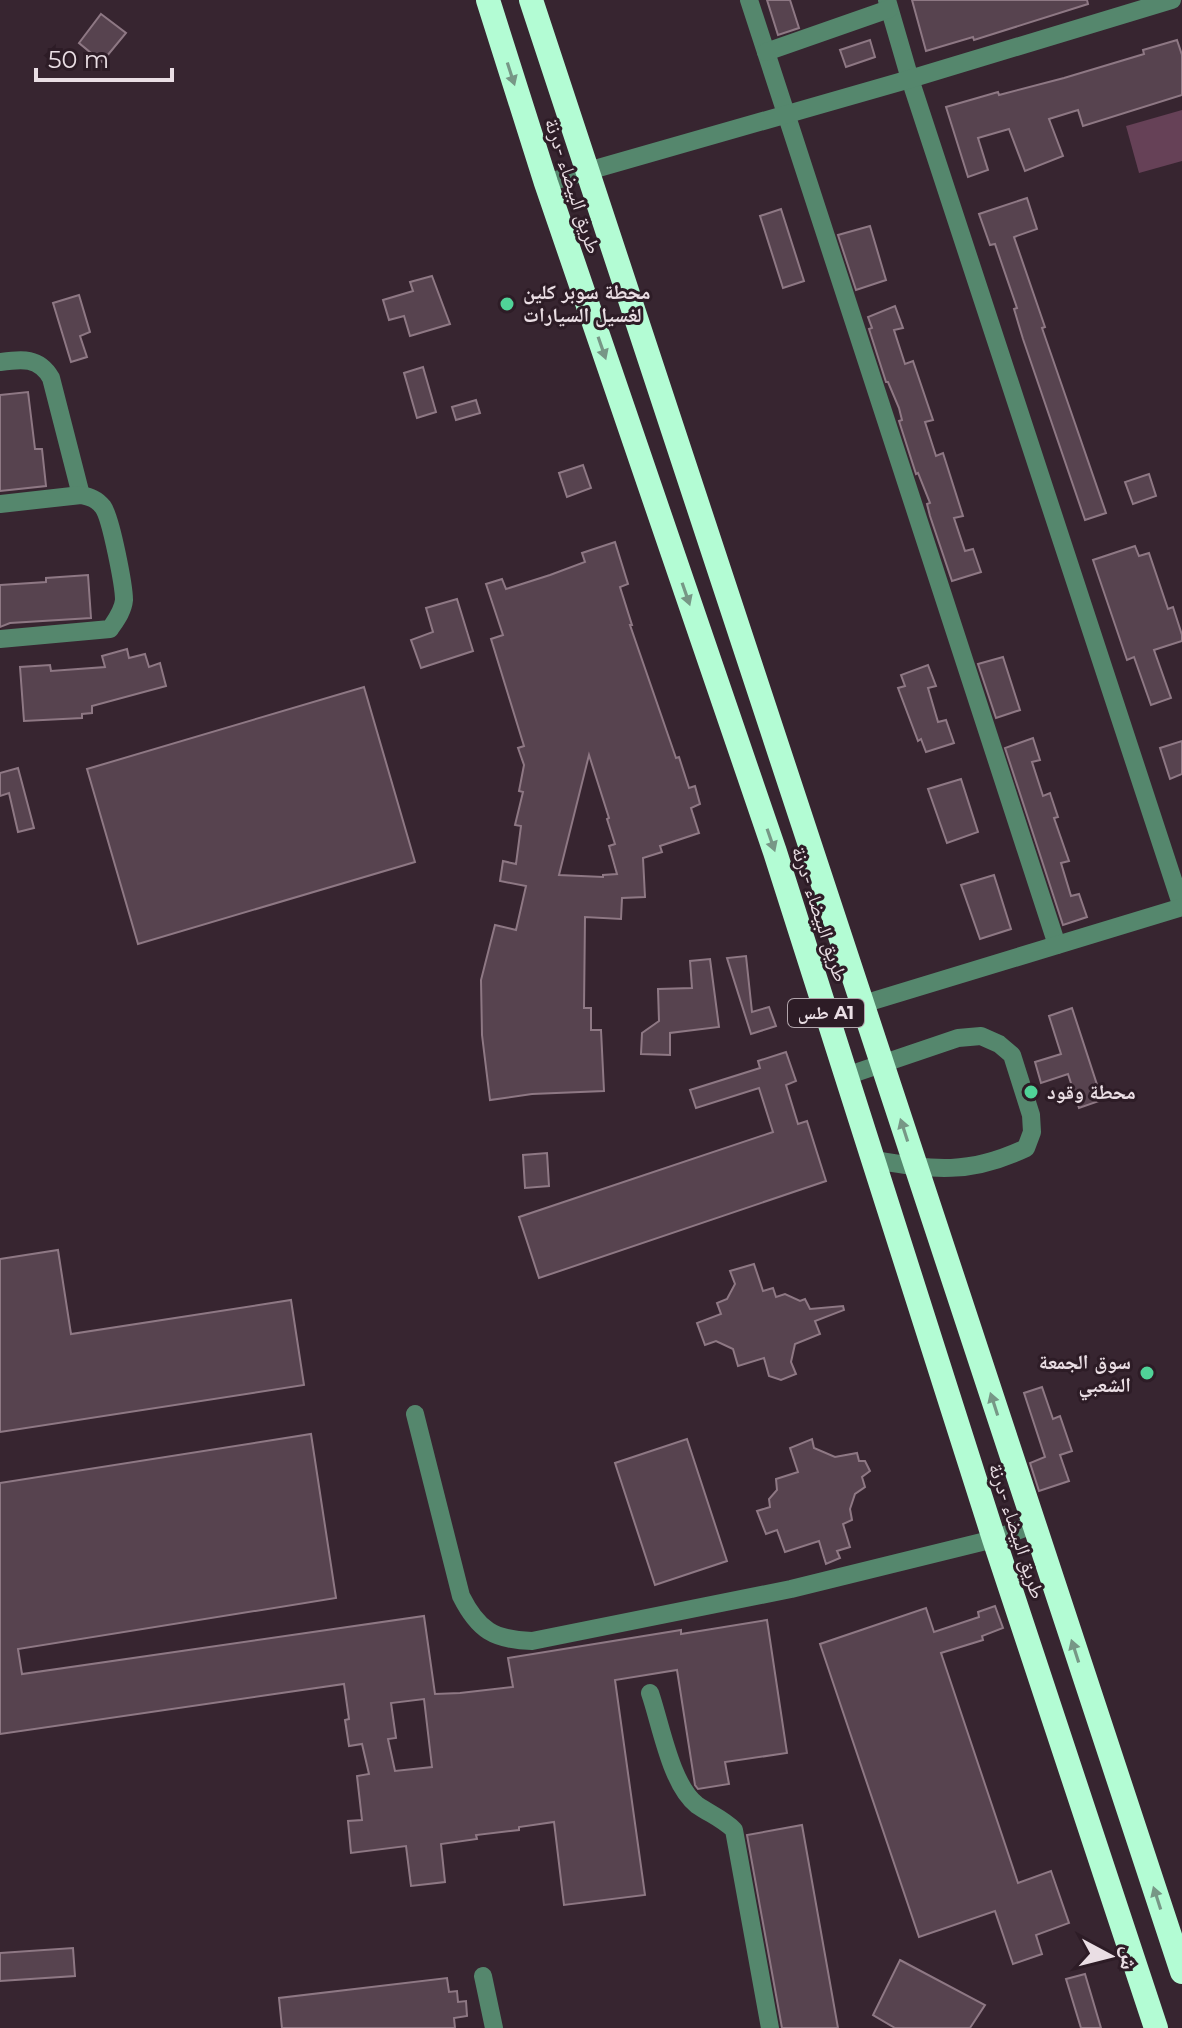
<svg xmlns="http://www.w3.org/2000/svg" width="1182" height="2028" font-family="Montserrat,'Noto Naskh Arabic',sans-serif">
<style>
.green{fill:#664157}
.building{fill:#57434f;stroke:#8e7884;stroke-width:2;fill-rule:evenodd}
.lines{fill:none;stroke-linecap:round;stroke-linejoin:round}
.minor{stroke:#55876d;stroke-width:18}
.highway{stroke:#b3fcd4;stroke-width:24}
.oneway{fill:#779786}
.poi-dot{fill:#50d398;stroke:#2d1c26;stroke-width:3}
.labels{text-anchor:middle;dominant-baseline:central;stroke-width:6;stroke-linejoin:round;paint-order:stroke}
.shield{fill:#2d1c26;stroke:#b1a4ab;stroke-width:2}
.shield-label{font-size:18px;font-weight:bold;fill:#eadee4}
.street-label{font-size:20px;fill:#eadee4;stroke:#2d1c26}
.poi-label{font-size:20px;font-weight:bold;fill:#eadee4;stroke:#2d1c26;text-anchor:start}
</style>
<rect width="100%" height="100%" fill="#372530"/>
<path class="green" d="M1182,110V161L1139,173L1126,126Z"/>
<g class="building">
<path d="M767,0H790L799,28L778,35Z"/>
<path d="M912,0H1087L1088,4L974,40L973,37L926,51Z"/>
<path d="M101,14L126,33L102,62L79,43Z"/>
<path d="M870,40L875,57L846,67L840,50Z"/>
<path d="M1177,40L1182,55V95L1083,126L1078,110L1049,119L1063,156L1025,171L1009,129L978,138L988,170L968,177L946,107L998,92L999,95L1064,78L1144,54L1143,50Z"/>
<path d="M1027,198L1037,229L1014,237L1045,327L1042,328L1106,513L1085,520L1023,339L1014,309L1017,308L995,244L990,245L979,214Z"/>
<path d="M781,209L804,281L783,288L760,216Z"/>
<path d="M870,226L886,280L856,290L838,235Z"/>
<path d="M432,276L450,324L410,336L404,316L389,320L383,300L413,291L410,282Z"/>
<path d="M79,295L90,332L80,336L87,357L71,362L53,303Z"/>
<path d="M895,306L903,328L894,330L905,364L913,361L933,420L925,422L936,456L943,453L963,516L954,518L965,551L973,549L981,572L952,581L930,516L927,504L930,503L918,473L916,474L899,421L902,420L899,408L888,382H886L869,329L872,328L868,317Z"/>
<path d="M423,367L436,412L417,418L404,373Z"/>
<path d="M28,392L35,449H42L46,486L0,491V395Z"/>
<path d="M476,400L480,413L456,420L452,407Z"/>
<path d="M583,465L591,488L567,497L559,473Z"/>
<path d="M1149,474L1156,496L1133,504L1125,482Z"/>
<path d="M615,542L628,584L620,587L632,625H630L676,758L679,757L689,788L695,786L700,804L691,808L699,833L660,846L662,852L643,858L645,897L622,898L621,919L585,917L584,1008H591V1030H601L604,1091L532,1094L490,1100L482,1035L481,980L495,925L516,930L526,886L500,881L503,861L516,864L521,826L515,825L523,792L519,791L524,765L518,748L524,746L491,639L503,635L486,584L502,579L506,589L550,575L585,562L582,553ZM589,755L609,818L607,819L615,844L609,846L617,874L603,875V877L559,875Z"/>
<path d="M1135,546L1139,556L1149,553L1168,609L1173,607L1182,635V641L1154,650L1171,698L1151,705L1134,657L1127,660L1093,560Z"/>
<path d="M88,575L91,618L10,623L0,627V585L46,582V578Z"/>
<path d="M457,599L473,651L421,668L411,640L433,632L426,608Z"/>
<path d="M127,649L129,658L145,654L149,667L160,663L166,686L92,706V713L82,714V718L24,721L20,667L50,665L51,671L105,667L102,656Z"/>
<path d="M1003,657L1020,710L996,718L978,664Z"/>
<path d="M928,665L936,686L928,688L938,722L946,720L954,743L926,752L921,739L918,741L898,688L905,686L901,675Z"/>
<path d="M364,687L415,862L138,944L87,769Z"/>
<path d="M1033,738L1040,760L1032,762L1043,796L1050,793L1058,817L1054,818L1069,861L1061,863L1071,896L1079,894L1087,917L1063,925L1005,748Z"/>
<path d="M1182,741V774L1170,779L1160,748Z"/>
<path d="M18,768L34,828L18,832L9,793L0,796V773Z"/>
<path d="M961,779L978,832L947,843L928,789Z"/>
<path d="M994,875L1011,929L980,939L961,885Z"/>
<path d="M746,956L752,1012L769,1007L776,1026L751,1034L727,958Z"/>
<path d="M710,959L719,1027L670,1033V1055L641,1054L642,1033L659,1021L658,989L692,988L690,961Z"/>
<path d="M1072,1008L1102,1100L1079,1108L1068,1074L1041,1083L1035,1062L1061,1054L1049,1016Z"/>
<path d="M786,1052L796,1081L786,1085L798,1124L807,1121L826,1181L539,1278L519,1217L773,1132L759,1088L696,1108L690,1090L760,1068L758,1061Z"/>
<path d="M547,1153L549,1186L525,1188L523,1155Z"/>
<path d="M58,1250L71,1334L291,1300L304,1385L0,1432V1259Z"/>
<path d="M754,1264L763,1291L773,1288L776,1297L785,1294L800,1301L805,1299L810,1309L843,1306L844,1310L815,1321L820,1334L795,1344L791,1362L796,1374L781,1380L769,1376L764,1358L738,1366L733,1349L716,1341L705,1345L697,1323L721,1314L717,1303L727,1299L735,1284L730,1271Z"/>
<path d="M1042,1387L1053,1419L1060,1416L1072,1451L1060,1455L1069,1481L1039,1491L1030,1463L1045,1457L1024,1393Z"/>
<path d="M311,1434L336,1598L18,1649L22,1674L424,1616L435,1694L460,1693L513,1687L508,1658L681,1630V1634L767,1620L787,1753L725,1762L729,1784L698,1789L695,1785L677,1670L615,1680L645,1895L564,1905L554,1822L519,1827V1830L476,1835L477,1839L441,1844L445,1882L411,1886L406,1846L351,1853L348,1821L362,1820L357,1776L369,1774L362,1744L349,1746L345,1720L349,1719L344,1684L0,1734V1483ZM424,1699L432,1767L395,1771L388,1739L396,1738L391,1703Z"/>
<path d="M687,1439L727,1561L655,1585L615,1463Z"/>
<path d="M812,1439L814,1448L835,1457L857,1453L859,1461H865L870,1471L862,1477L865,1487L855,1494L850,1509L852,1520L843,1524L850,1547L837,1551L840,1558L826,1564L819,1541L785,1552L777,1530L766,1534L757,1511L770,1507L769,1499L777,1490L776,1479L798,1472L790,1448Z"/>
<path d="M995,1606L1003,1628L982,1636L983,1640L941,1653L1018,1883L1051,1871L1069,1923L1036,1935L1042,1954L1013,1964L995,1911L919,1937L820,1644L926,1608L934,1632L979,1617L978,1612Z"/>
<path d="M802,1825L838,2028H782L747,1835Z"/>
<path d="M73,1948L75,1976L0,1981V1953Z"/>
<path d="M900,1960L985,2005L970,2028H895L873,2015Z"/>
<path d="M1085,1974L1101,2028H1081L1066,1979Z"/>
<path d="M447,1978L449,1992L457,1991L458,2002L466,2001L467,2016L454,2018L455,2028H282L279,1998Z"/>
</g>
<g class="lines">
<g class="minor">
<path d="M749,0L1057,945"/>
<path d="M887,0L910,79L1182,907"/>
<path d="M766,52L889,9"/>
<path d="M546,183L910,79L1172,0"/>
<path d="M0,362C22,359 39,357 51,378L81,495"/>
<path d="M0,504L81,495C90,497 97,499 103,507C111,518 124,586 124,600C123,611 116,620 110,629L0,639"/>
<path d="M863,1004L1182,907"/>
<path d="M846,1076L958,1038L981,1036L999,1044L1012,1055L1031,1115L1032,1132L1026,1148C969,1175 934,1170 874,1160"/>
<path d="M415,1414L461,1596C478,1630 494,1640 532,1641L791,1589L994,1539L1033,1525"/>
<path d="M650,1693C661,1725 671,1785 697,1805C710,1814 723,1819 734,1830L770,2028"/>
<path d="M483,1976L494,2028"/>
</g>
<g class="highway">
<path d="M488,0L546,183L775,852L994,1539L1156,2028"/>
<path d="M531,0L1182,1972"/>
</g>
</g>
<defs><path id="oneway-solid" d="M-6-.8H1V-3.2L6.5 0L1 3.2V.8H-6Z" transform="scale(2)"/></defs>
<g class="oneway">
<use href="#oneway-solid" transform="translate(511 74) rotate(72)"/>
<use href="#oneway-solid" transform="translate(602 348) rotate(71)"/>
<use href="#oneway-solid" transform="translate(686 594) rotate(71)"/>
<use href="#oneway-solid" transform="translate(771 840) rotate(71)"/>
<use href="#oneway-solid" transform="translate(904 1130) rotate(-108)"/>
<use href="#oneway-solid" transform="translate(994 1404) rotate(-108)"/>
<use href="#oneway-solid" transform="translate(1075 1651) rotate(-108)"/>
<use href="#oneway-solid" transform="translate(1157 1898) rotate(-108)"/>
</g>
<g class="poi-dot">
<circle cx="507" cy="304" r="8"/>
<circle cx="1031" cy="1092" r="8"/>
<circle cx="1147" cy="1373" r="8"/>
</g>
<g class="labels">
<rect class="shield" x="788" y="999" width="76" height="28" rx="6"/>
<g class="shield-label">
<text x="826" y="1013">طس A1</text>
</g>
<g class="street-label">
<text transform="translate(573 186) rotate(72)">طريق البيضاء -درنة</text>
<text transform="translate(820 914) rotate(72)">طريق البيضاء -درنة</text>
<text transform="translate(1017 1531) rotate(72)">طريق البيضاء -درنة</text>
</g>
<g class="poi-label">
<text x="523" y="292">محطة سوبر كلين<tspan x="523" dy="23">لغسيل السيارات</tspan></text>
<text x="1047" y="1092">محطة وقود</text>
<text x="1131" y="1362" text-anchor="end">سوق الجمعة<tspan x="1131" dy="23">الشعبي</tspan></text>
</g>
</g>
<g transform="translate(1110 1956) rotate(97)" stroke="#2d1c26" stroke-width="6" paint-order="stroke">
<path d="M0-6L14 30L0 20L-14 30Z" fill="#eadee4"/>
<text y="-12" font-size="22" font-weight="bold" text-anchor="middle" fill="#eadee4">ش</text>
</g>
<path d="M36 68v12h136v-12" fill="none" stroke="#eadee4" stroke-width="4"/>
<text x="48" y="68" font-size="24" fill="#eadee4" stroke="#2d1c26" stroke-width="6" paint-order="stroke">50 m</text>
</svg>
